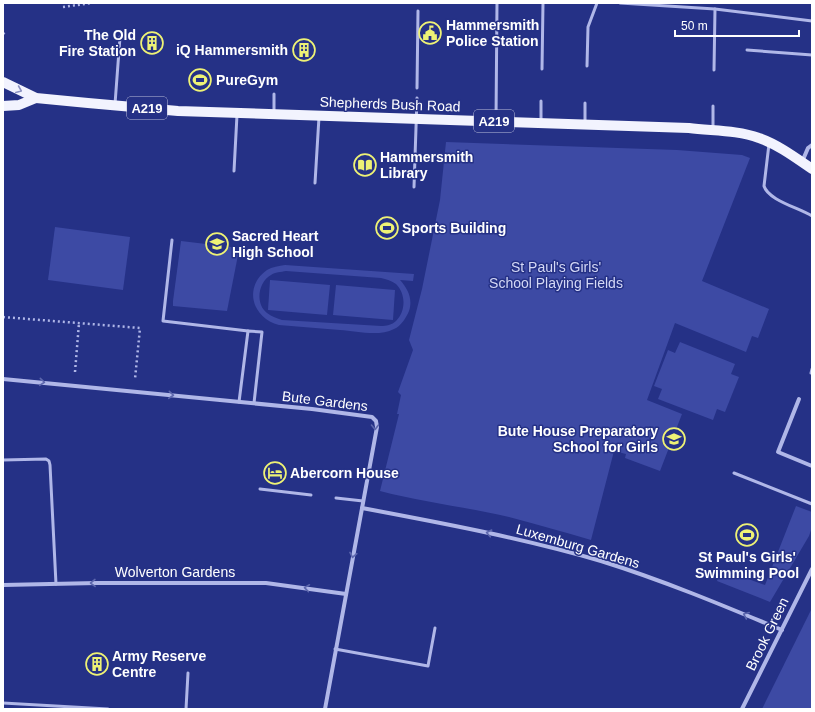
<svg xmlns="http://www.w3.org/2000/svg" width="815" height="712" font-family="Arial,sans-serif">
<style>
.green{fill:#3d4aa4;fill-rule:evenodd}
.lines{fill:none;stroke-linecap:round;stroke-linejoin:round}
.path{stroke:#b0b7e8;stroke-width:2.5;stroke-dasharray:2 3;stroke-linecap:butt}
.service{stroke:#b0b7e8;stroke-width:3}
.minor{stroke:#b0b7e8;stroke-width:4}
.primary{stroke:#f2f3fe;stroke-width:10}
.oneway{stroke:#8c92c2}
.oneway2{stroke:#5d67ad}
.labels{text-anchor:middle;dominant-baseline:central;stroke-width:3;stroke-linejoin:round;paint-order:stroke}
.shield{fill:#253186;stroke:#bec1db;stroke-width:1}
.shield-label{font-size:13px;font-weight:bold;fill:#fff}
.poi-label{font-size:14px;font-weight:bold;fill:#fff;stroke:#253186;text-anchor:start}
.street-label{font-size:14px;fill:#fff;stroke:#253186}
.park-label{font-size:14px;fill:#d4d8f6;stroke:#253186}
</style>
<rect width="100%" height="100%" fill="#253186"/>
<g class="green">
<path d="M446,142L677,150L742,155L750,158L702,281L769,309L758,338L752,336L746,352L675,323L647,400L682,414L660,471L625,458L626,454L614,451L591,540C564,532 536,524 509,517C466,507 422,502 380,491L399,414H397L401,395L398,392L413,350L409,340L422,289L440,200Z"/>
<path d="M55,227L130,237L123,290L48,280Z"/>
<path d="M181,241L231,247L236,250L238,255L227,311L173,306V301Z"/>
<path d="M285,265L414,274L413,281L400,280C408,289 413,299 409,311C406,318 401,326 394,329C379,337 356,331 340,330C319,328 299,327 279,325C252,318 243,287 267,270C272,267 279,266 285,265ZM286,271L381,278C386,279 392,281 396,284C406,294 406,311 396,321C392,325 386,326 381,326L282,320C277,318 272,317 267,313C255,304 258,282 271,275C275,272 281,272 286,271Z"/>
<path d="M270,280L330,285L327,315L268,310Z"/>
<path d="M336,285L395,290L393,320L333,315Z"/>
<path d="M680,342L735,364L731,374L739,377L725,412L717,409L713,420L658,399L662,389L654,386L668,350L675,353Z"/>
<path d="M796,506L812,512V527L809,536L770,602L717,581L721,569L765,585Z"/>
<path d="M812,608V709H762Z"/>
</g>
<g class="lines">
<g class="path">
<path d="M63,7L92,3"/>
<path d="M3,34L7,31"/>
<path d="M3,317L140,328L135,379"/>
<path d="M75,372L79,323"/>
</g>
<g class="service">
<path d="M620,3L715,9L812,21"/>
<path d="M747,50L812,55"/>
<path d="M587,66L588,27L597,3"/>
<path d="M542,69L543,3"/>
<path d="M714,70L715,9"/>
<path d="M417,88L418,11"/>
<path d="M274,94V112"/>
<path d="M115,104L120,37"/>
<path d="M496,120L497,3"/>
<path d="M541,122V101"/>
<path d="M585,123V103"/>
<path d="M713,129V106"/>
<path d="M769,144L764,186C768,200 799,208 812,216"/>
<path d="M234,171L237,115"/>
<path d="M315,183L319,117"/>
<path d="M414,187L417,98"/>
<path d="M172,240L163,321L248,331"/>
<path d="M811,373L812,369"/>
<path d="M239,402L248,331L262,332L254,403"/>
<path d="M3,460L46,459L49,461L50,465L56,584"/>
<path d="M734,473L812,504"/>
<path d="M260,489L311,495"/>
<path d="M336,498L363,501"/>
<path d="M335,649L428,666L435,628"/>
<path d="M3,703L108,709"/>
<path d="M186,709L188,673"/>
</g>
<g class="minor">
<path d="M802,162L808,148L812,145"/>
<path d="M3,379L312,409L372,417L376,421L377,427L325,709"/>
<path d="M799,399L778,452L812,466"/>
<path d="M362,508C442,523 522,538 601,561C662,580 722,605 782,630"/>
<path d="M3,585L97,583H266L346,594"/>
<path d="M742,709L812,569"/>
</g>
<g class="primary">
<path d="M3,82L36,98L88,103L178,111L689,128C712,131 737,130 759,138C777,144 796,158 812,169"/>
<path d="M3,106L19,105L36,98"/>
</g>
</g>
<defs><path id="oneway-chevron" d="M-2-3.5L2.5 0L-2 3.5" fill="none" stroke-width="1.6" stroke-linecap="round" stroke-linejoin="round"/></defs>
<use class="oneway" href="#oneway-chevron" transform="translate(19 90) rotate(23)"/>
<g class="oneway2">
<use href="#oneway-chevron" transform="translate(42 382) rotate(5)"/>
<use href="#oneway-chevron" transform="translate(171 395) rotate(5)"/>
<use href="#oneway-chevron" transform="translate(375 427) rotate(89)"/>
<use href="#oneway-chevron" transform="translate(489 533) rotate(-168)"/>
<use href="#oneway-chevron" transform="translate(353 555) rotate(101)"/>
<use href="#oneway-chevron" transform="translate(93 583) rotate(179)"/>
<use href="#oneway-chevron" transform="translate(307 588) rotate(-172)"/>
<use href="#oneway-chevron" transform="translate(746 615) rotate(-157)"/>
</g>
<defs>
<g id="civic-ring" transform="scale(1.15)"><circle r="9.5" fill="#253186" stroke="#eef275" stroke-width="1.5"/><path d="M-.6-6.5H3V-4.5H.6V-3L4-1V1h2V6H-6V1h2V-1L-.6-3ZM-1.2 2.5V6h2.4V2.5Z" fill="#eef275"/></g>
<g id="building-ring" transform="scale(1.15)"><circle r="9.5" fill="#253186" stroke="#eef275" stroke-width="1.5"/><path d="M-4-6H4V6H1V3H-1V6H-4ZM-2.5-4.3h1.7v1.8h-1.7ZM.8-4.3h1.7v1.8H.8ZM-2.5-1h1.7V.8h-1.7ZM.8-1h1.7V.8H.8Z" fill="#eef275"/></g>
<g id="stadium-ring" transform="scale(1.15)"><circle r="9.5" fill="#253186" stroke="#eef275" stroke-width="1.5"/><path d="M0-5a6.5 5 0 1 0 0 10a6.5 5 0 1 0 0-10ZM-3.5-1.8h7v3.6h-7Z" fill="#eef275"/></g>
<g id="library-ring" transform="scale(1.15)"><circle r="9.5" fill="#253186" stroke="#eef275" stroke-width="1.5"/><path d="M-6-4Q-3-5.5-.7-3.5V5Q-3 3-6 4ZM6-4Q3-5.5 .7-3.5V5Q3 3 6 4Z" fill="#eef275"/></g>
<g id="school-ring" transform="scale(1.15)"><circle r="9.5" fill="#253186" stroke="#eef275" stroke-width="1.5"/><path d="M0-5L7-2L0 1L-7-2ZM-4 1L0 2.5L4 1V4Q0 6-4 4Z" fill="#eef275"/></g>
<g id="hotel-ring" transform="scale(1.15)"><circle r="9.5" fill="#253186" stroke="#eef275" stroke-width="1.5"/><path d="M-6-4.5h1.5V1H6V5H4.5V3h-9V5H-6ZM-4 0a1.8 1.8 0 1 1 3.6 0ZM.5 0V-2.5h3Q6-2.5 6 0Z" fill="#eef275"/></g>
</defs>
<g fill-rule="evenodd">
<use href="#civic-ring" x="430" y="33"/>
<use href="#building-ring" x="152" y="43"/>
<use href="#building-ring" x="304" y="50"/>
<use href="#stadium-ring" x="200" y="80"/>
<use href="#library-ring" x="365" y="165"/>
<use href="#stadium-ring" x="387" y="228"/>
<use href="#school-ring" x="217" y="244"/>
<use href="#school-ring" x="674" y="439"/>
<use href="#hotel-ring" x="275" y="473"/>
<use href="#stadium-ring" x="747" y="535"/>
<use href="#building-ring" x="97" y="664"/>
</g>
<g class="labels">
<g class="shield">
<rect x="127" y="97" width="40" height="22" rx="3"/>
<rect x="474" y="110" width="40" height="22" rx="3"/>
</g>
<g class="shield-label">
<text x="147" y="108">A219</text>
<text x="494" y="121">A219</text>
</g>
<g class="poi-label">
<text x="446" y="25">Hammersmith<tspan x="446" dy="16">Police Station</tspan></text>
<text x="136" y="35" text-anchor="end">The Old<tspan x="136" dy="16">Fire Station</tspan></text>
<text x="288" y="50" text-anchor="end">iQ Hammersmith</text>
<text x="216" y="80">PureGym</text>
<text x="380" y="157">Hammersmith<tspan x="380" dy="16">Library</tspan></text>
<text x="402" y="228">Sports Building</text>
<text x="232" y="236">Sacred Heart<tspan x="232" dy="16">High School</tspan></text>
<text x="658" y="431" text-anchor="end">Bute House Preparatory<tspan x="658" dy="16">School for Girls</tspan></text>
<text x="290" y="473">Abercorn House</text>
<text x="747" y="557" text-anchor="middle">St Paul's Girls'<tspan x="747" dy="16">Swimming Pool</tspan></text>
<text x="112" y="656">Army Reserve<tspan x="112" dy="16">Centre</tspan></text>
</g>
<g class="street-label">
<text transform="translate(390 104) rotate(2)">Shepherds Bush Road</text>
<text transform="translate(325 401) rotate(7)">Bute Gardens</text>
<text transform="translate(578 546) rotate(16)">Luxemburg Gardens</text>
<text x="175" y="572">Wolverton Gardens</text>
<text transform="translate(767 634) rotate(-64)">Brook Green</text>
</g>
<g class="park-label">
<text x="556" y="267">St Paul's Girls'<tspan x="556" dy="16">School Playing Fields</tspan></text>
</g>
</g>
<rect width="815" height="712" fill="none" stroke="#ffffff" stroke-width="8"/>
<path d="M675 30v6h124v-6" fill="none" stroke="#ffffff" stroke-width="2"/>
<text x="681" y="30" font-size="12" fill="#ffffff" stroke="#253186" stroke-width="3" paint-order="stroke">50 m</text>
</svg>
